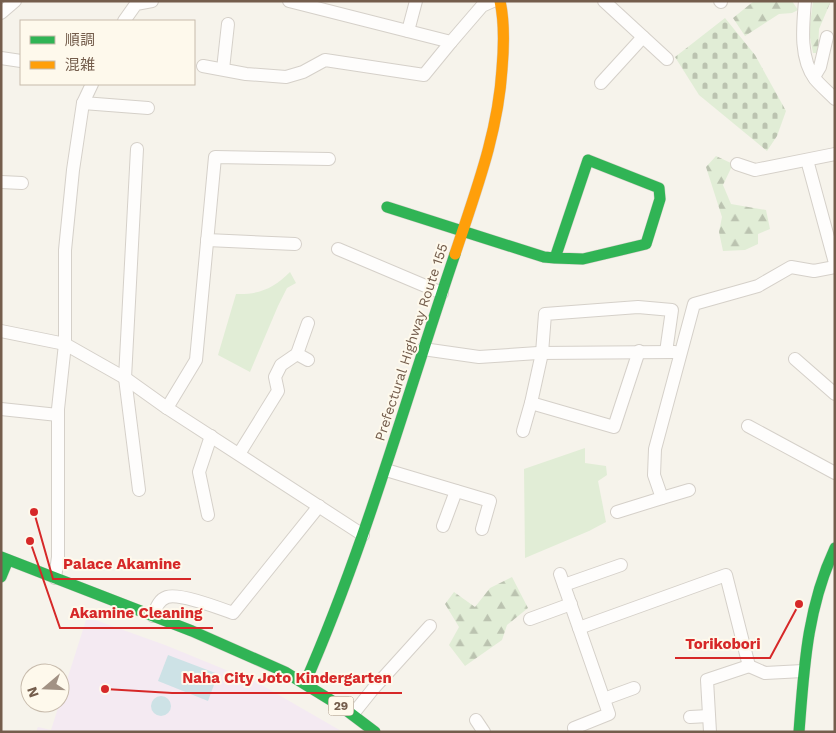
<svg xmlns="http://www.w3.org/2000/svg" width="836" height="733" font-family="'Work Sans','Noto Sans JP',sans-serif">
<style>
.education{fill:#f4eaf2}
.grass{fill:#e1edd6}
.forest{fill:url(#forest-firs)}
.cemetery{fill:url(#cemetery-stones)}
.water{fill:#cde2e6}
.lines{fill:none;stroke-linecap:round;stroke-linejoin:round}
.street-casing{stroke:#d5d0c9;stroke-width:14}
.fast-casing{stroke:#d6d0c9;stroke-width:12}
.slow-casing{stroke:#d6d0c9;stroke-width:12}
.street{stroke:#fefdfc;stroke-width:12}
.fast{stroke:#30b455;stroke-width:11}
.slow{stroke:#ff9f0a;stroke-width:11}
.labels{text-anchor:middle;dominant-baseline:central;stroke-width:4;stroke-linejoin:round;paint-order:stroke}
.shield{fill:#fef9ec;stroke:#9d8c7c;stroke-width:1}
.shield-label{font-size:12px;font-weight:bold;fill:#745d4c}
.street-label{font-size:14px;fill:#745d4c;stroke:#fef9ec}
.leader{fill:none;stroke:#d62828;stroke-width:2}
.callout-dot{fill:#d62828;stroke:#fef9ec;stroke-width:2}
.callout-label{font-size:15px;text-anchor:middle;font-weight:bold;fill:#d62828;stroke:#fef9ec;stroke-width:4;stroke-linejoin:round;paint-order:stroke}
</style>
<defs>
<pattern id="forest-firs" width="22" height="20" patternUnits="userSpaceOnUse" patternTransform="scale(1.25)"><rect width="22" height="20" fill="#e1edd6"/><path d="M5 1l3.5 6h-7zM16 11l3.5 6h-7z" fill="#bbc3b0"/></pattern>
<pattern id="cemetery-stones" width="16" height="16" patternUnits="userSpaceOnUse" patternTransform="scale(1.25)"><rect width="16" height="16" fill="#e1edd6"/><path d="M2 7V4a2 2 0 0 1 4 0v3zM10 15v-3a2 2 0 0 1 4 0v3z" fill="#bbc3b0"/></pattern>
</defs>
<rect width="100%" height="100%" fill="#f6f3eb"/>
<path class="education" d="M87,617L165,645L258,683L343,732H36L38,727L51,730Z"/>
<g class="grass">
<path d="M290,272L296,283L287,288L278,306L250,372L218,355L236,294C259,295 274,288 290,272Z"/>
<path d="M585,448V463L606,466L607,475L598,481L606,522L589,531L525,558L524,469Z"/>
</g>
<g class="forest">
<path d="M754,1H792L798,10L792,13L779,14L745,36L733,18Z"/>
<path d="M813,1H831L819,29L818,53H813L809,32Z"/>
<path d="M716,156L733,164L723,185L731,204L766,210L770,229L758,234V244L745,250L723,251L719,232L722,217L706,167Z"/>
<path d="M512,577L528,608L507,625L502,640L465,666L449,645L459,627L445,604L454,592L475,607L490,588Z"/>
</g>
<path class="cemetery" d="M725,18L755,55L786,111L777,136L767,151L699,95L675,57Z"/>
<g class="water">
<path d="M168,655L218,674L208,701L158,681Z"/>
<circle cx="161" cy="706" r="10"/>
</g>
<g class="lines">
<g class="street-casing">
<g id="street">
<path d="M289,1L451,42L482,6L493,1"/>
<path d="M604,1L667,59"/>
<path d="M720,1L721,2"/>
<path d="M805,1C803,25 799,58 815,79C821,86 828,92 835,99"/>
<path d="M1,13L15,1"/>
<path d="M124,21L136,4L152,1"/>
<path d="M408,31L416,1"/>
<path d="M1,58L21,61"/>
<path d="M203,66L246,74L286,77L303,72L325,60L424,75L451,42"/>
<path d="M223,69L228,24"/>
<path d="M814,77L820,67L827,37"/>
<path d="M601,83L643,37"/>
<path d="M83,103L148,108"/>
<path d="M137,149L125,378L139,490"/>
<path d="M807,160L835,263"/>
<path d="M737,164L755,170L835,154"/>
<path d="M1,182L22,183"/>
<path d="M207,240L295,244"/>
<path d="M338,249L442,293"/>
<path d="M1,331L65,344L125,378L167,408L363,535"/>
<path d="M423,349L479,357L538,353L675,352"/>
<path d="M639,351L614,427L531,403L542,353L545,314L638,307L672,310L666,352"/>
<path d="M297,354L308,360"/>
<path d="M795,359L835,394"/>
<path d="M167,408L196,360L215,157L329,159"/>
<path d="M1,409L58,415"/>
<path d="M748,426L835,473"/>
<path d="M523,431L531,403"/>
<path d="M239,454L278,391L275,377L281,365L297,354L308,323"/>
<path d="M386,470L490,501L482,529"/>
<path d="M662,498L689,490"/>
<path d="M617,512L662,498L654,475L655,449L694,304L758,286L791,267L814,271L835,267"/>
<path d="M208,515L199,472L211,436"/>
<path d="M443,526L456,491"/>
<path d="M560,574L579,628"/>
<path d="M55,578L58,557V409L65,344V250L73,170L83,103L92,84"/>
<path d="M564,585L621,565"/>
<path d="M153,616C156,609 158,600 167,597C180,593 219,608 233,613L319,506"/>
<path d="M530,619L571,604"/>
<path d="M604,699L634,688"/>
<path d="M353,714L373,689L430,626"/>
<path d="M690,717L709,716"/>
<path d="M476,720L484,732"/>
<path d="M575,732L574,728L609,714L579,628L726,575L749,666L765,673L803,671"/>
<path d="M710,732L707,680L749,666"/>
</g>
</g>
<g class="fast-casing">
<g id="fast">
<path d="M387,207L544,257L555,258L588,160L659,188L660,199L646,244L583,259L555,258"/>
<path d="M1,557L192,631L285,672L342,707L375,732"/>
<path d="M1,577L8,560"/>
<path d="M305,683C366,544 406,398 455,254"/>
<path d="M799,732C804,667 807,608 835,548"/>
</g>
</g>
<g class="slow-casing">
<path id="slow" d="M455,254C475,193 498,134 502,69C504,46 505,24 500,1"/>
</g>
<use href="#street" class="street"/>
<use href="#fast" class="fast"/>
<use href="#slow" class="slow"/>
</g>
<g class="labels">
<rect class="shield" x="328.5" y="696.5" width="25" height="19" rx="4"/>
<g class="shield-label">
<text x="341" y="706">29</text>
</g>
<g class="street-label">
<text transform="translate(411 342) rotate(-72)">Prefectural Highway Route 155</text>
</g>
</g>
<path class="leader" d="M34 512L53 579H191M30 541L60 628H213M799 604L770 658H675M105 689L172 693H402"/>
<g class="callout-dot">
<circle cx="34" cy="512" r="5"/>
<circle cx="30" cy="541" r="5"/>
<circle cx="799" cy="604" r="5"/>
<circle cx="105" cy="689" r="5"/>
</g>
<g class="callout-label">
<text x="122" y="569">Palace Akamine</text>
<text x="136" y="618">Akamine Cleaning</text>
<text x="723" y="649">Torikobori</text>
<text x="287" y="683">Naha City Joto Kindergarten</text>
</g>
<rect width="836" height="733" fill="none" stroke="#745d4c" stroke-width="5"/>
<rect x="20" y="20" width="175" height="65" fill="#fef9ec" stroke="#c7bbac"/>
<rect x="30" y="36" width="25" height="8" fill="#30b455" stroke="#c7bbac"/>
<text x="65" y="45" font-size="15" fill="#745d4c">順調</text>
<rect x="30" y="61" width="25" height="8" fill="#ff9f0a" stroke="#c7bbac"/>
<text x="65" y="70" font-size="15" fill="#745d4c">混雑</text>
<g transform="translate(45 688) rotate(251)"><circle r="24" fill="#fef9ec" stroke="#c7bbac"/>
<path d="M0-4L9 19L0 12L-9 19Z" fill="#a29284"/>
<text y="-8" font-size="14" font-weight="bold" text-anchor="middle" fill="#745d4c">N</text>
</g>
</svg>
